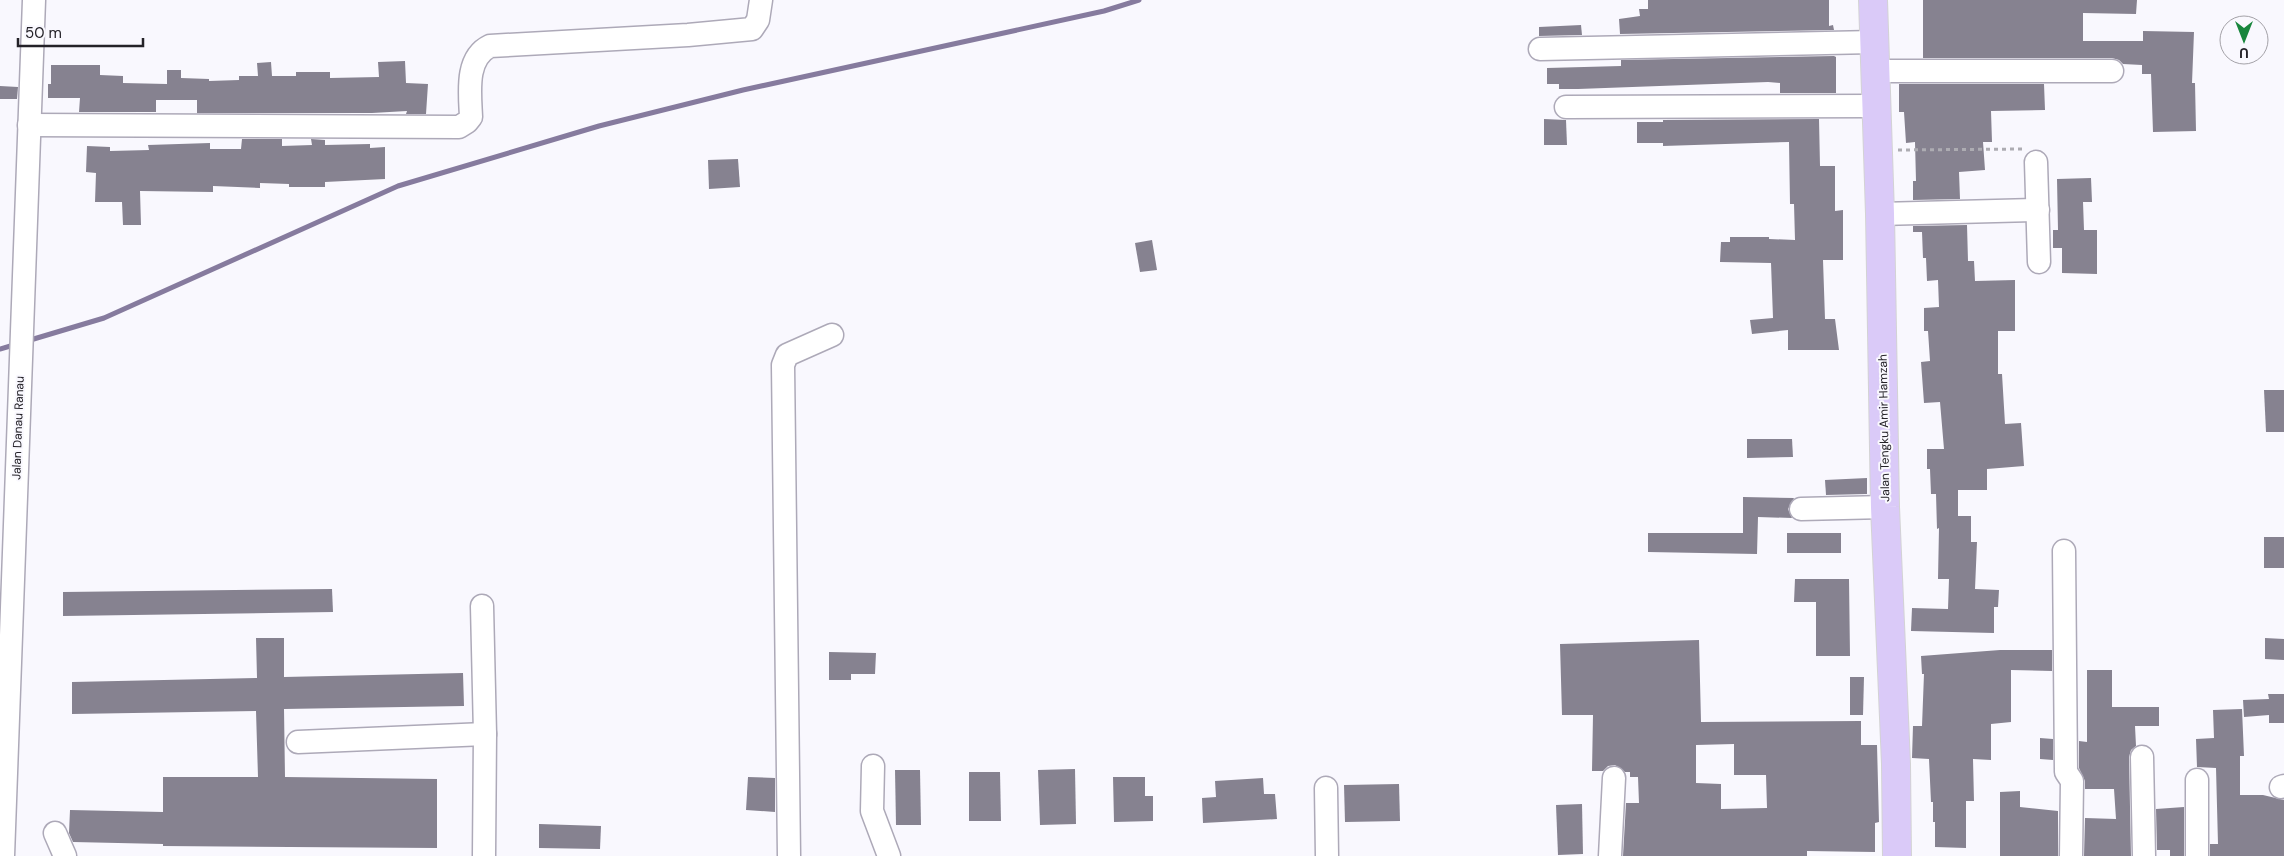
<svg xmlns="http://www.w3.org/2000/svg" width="2284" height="856" font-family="'DM Sans',sans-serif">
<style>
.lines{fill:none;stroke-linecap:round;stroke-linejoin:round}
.stream{stroke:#867b9e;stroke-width:5}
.building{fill:#868290;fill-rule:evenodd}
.minor-casing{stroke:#ada9b8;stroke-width:25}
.major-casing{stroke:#d3d3d4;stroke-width:30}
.path{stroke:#adacb2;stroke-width:3;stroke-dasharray:4 4;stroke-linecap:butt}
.minor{stroke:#fff;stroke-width:22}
.major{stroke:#dacaf8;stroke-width:28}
.labels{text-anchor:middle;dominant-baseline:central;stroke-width:4;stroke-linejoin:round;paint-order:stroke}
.street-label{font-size:12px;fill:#242228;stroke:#f9f8fe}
</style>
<rect width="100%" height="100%" fill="#f9f8fe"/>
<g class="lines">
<g class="stream">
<path d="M27,341L104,318L398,186L599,126L743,90L1104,11L1139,0"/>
<path d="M0,349L17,344"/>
</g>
</g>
<g class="building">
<path d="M1648,0H1829V26L1833,25L1834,30L1620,34L1619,19L1640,16L1639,9H1648Z"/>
<path d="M1923,0H2137L2136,14L2083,13V41H2143V31L2194,32L2192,83H2195L2196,131L2153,132L2151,74H2142V65L2123,64L2119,60L2112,58H1923Z"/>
<path d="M1581,25L1582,35L1539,36V27Z"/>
<path d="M1834,56L1836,57V93H1780V83L1768,82L1578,89H1559V84H1547V68L1621,66V60Z"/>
<path d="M405,61L406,83L428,84L426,114H406L407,111L372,113H197V100H156V112H79L80,98H48V84H51V65H100V75L123,76V83L167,84V70H181V78L209,79V81L239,80V76H258L257,63L271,62L272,76H296V72H330V78L379,77L378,62Z"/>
<path d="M1899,84H2044L2045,110L1991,111L1992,142H1983L1985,170L1959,172L1960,199L1913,200V181H1916L1915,142L1906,143L1904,112H1899Z"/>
<path d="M0,86L18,87L17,99H0Z"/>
<path d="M1544,119L1566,120L1567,145H1544Z"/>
<path d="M1819,119L1820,166H1835V211L1843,210V260H1823L1825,319H1835L1839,350H1788V330L1752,334L1750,320L1773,318L1771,263L1720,262L1721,242H1730V237H1769V239L1795,240L1794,204H1790L1789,142L1663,146V143H1637V122H1663V120Z"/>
<path d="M242,139H282V146L312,145L311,139L325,140V145L370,144V148L385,147V179L325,182V187H289V184L260,183V188L213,186V192L140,191L141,225H123L122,202H95L96,173L86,172L87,146L110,147V151L149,150L148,145L210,143V149H241Z"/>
<path d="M738,159L740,187L709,189L708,160Z"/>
<path d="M2091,178L2092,202H2083L2084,230H2097V274L2062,273V248H2053V230H2058L2057,179Z"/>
<path d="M1967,225L1968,261H1974L1975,281L2015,280V331H1998V374H2002L2005,424L2021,423L2024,466L1987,469V490H1958V516H1971V542H1977L1975,589L1999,590L1998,607H1994V633L1911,631L1912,608L1948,609L1949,579H1938L1939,528L1937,529L1936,494H1931L1930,469H1927V449H1944L1940,402L1924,403L1921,362L1930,361L1928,331H1924V308L1939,307L1938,280L1927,281L1926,258H1923L1922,232H1913V226Z"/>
<path d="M1152,240L1157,270L1140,272L1135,243Z"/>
<path d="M2264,390H2284V432H2266Z"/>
<path d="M1747,439H1792L1793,457L1747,458Z"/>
<path d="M1867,478V494L1826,495L1825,480Z"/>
<path d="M1743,497L1794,498L1788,509L1792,518L1758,517L1757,554L1648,552V533H1743Z"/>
<rect x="1787" y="533" width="54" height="20"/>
<rect x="2264" y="537" width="20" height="31"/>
<path d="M1795,579H1849L1850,656H1816V602H1794Z"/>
<path d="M332,589L333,612L63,616V592Z"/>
<path d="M256,638H284V677L463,673L464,706L284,709L285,777L437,779V848L163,846V844L73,842L69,833L70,810L163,812V777H258L256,711L72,714V682L257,678Z"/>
<path d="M2265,638L2284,639V660L2265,659Z"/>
<path d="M1699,640L1701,722L1861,721V745H1877L1879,822L1875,823V852L1807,851V856H1623L1626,803H1639L1638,777H1630V772H1625L1615,765L1608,766L1603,771H1592L1593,715H1562L1560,644ZM1734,744V775H1766L1767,808L1721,809V784L1696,783V745Z"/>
<path d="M2000,650H2052V671L2011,670V722L1991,724V760L1973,759L1974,801H1966V848L1935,847V822H1933V802H1931L1929,759L1912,758L1913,726H1922L1924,674H1922L1921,656Z"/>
<path d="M829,652L876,653L875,674H851V680H829Z"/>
<path d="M2087,670H2112V707H2159V726H2135L2136,746L2131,750L2129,757L2131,856H2084L2085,818L2116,819L2114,789H2085V781L2079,768V741L2087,742Z"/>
<path d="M1850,677H1864L1863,715H1850Z"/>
<path d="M2268,694H2284V723H2269V715L2244,717L2243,700L2269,699Z"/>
<path d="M2242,709L2244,756H2240V795H2263L2284,800V856H2210V844H2218L2216,768L2197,767L2196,739L2214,738L2213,710Z"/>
<path d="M2040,738L2053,739V760L2040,759Z"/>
<path d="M1075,769L1076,824L1040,825L1038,770Z"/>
<path d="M895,770H920L921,825H896Z"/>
<path d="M969,772H1000L1001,821H969Z"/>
<path d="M748,777L775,778V812L746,810Z"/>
<path d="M1113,777H1145V796H1153V821L1114,822Z"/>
<path d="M1263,778L1264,794H1275L1277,819L1203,823L1202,798L1216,797L1215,781Z"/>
<path d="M1399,784L1400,821L1345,822L1344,785Z"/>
<path d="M2020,791V807L2058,811V856H2000V792Z"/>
<path d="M1582,804L1583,854L1558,855L1556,805Z"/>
<path d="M2184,807V856H2170V850H2157L2156,809Z"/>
<path d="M539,824L601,826L600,849L539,848Z"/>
</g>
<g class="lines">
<g class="minor-casing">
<g id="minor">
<path d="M1540,49L1874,42"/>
<path d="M1875,71H2112"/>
<path d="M1566,107L1876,106"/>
<path d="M29,125L459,127L467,122L471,117C470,93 465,58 490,46L688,35L752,29L758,20L761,0"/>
<path d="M2036,162L2039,262"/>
<path d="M1880,214L2038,210"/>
<path d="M1801,509L1885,507"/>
<path d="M2064,551L2066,772L2072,781L2071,856"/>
<path d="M482,606L485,734L484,856"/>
<path d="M298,742L485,734"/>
<path d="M2142,757L2144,856"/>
<path d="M873,766L872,811L889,856"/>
<path d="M2197,780V856"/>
<path d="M2281,787L2284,786"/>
<path d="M1326,788L1327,856"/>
<path d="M55,833L65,856"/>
<path d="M3,856L34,0"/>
<path d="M789,856L783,365L787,355L832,335"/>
<path d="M1610,856L1614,778"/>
</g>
</g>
<g class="major-casing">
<path id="major" d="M1873,0L1880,214L1885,507L1896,764L1897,856"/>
</g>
<path class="path" d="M1898,150L2022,149"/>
<use href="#minor" class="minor"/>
<use href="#major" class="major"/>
</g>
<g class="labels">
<g class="street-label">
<text transform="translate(18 428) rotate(-88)">Jalan Danau Ranau</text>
<text transform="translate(1884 428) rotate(-91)">Jalan Tengku Amir Hamzah</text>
</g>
</g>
<g transform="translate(2244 40) rotate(180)"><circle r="24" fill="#f9f8fe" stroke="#a4a2a8"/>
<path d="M0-4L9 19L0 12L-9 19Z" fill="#19863d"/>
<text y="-8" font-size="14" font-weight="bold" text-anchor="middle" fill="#242228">U</text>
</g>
<path d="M18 38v8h125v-8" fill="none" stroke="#242228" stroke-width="2.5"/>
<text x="25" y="38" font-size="15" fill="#242228" stroke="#f9f8fe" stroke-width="4" paint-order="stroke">50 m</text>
</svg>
